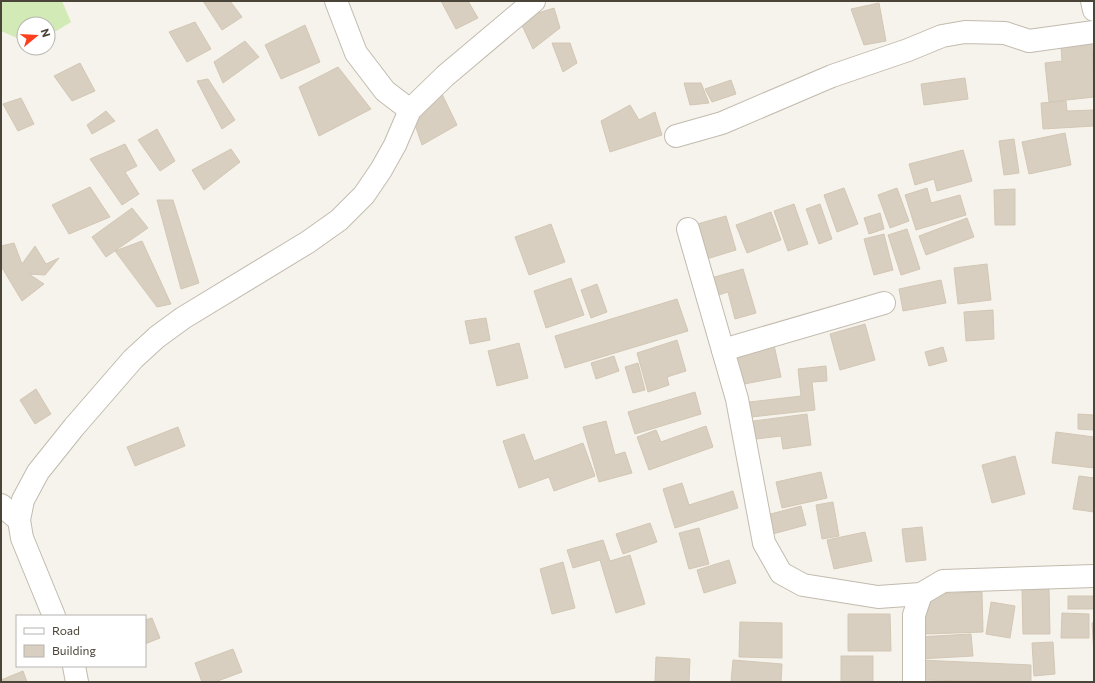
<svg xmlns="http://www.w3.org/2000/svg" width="1095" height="683" font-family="Commissioner,sans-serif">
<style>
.green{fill:#d2eab5}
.building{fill:#d8cfc1;stroke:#d3c7b4}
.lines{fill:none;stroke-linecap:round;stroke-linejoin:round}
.street-casing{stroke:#c2bbae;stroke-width:24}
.street{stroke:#fff;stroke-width:22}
</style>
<rect width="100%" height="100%" fill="#f6f3ec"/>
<path class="green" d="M1,1H62L71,22L48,36V24H24V41L1,31Z"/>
<g class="building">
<path d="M203,1H230L242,17L222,30Z"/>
<path d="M441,1H468L478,18L456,29Z"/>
<path d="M879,3L886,41L864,45L851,9Z"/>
<path d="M554,8L560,28L533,49L519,19Z"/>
<path d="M195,22L211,49L187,62L169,32Z"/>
<path d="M305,25L320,62L281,79L265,45Z"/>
<path d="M245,41L259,57L223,83L214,62Z"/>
<path d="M552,43H570L577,63L563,72Z"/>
<path d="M1092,43L1094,97L1049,102L1045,63L1062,61L1061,46Z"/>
<path d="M80,63L95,91L72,101L54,76Z"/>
<path d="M338,67L371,109L319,136L299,87Z"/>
<path d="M965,78L968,99L924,105L921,84Z"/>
<path d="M208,79L235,120L222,129L197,81Z"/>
<path d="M731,80L736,94L712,102L705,89Z"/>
<path d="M684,83H701L709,103L690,105Z"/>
<path d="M441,92L457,125L422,145L410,110Z"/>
<path d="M21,98L34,124L18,131L3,104Z"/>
<path d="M1066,101L1067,111L1094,110V126L1043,129L1041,103Z"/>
<path d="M630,105L639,120L655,112L662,135L610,152L601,121Z"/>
<path d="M106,111L115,121L92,134L87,125Z"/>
<path d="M157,129L175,161L160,171L138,140Z"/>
<path d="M1065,133L1071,165L1029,174L1022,142Z"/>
<path d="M1014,139L1019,173L1004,175L999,141Z"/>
<path d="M125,144L137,166L125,172L139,194L122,205L90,159Z"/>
<path d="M231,149L240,162L204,190L192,170Z"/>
<path d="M963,150L972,181L937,191L934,179L915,185L909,164Z"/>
<path d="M90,187L110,217L69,234L52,205Z"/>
<path d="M844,188L858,224L837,232L824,195Z"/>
<path d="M897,188L909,221L890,228L878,195Z"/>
<path d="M927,188L931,203L960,195L966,215L916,230L905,195Z"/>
<path d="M1015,189V225H995L994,190Z"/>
<path d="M157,200H173L199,283L181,289Z"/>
<path d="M794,204L808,244L788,251L774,211Z"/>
<path d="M820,204L832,239L819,244L806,209Z"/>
<path d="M132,208L148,228L106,257L92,237Z"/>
<path d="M771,212L781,240L747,253L736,225Z"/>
<path d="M880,213L884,229L869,234L864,218Z"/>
<path d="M726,216L736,250L700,261L690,226Z"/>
<path d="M967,218L974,237L926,255L919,236Z"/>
<path d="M551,224L565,262L529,275L515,237Z"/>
<path d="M907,229L920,269L901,275L888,235Z"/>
<path d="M884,234L893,270L874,275L864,239Z"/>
<path d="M142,241L171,304L157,307L115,251Z"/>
<path d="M14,243L22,264L35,246L46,264L59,258L45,275L29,274L44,284L22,301L1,266V246Z"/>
<path d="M987,264L991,300L958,304L954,268Z"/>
<path d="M743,269L756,313L735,319L728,292L709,298L704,280Z"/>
<path d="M571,278L584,315L546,328L534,291Z"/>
<path d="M941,280L946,303L903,311L899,289Z"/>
<path d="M597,284L607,312L591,318L581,290Z"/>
<path d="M677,299L688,331L565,368L555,336Z"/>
<path d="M993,310L994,339L966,341L964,312Z"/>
<path d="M486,318L490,340L470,344L465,321Z"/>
<path d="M865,324L875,360L840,370L830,334Z"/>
<path d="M677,340L686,371L667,377L669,385L648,392L637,353Z"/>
<path d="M519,343L528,378L497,386L488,351Z"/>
<path d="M774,345L781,377L739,385L732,353Z"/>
<path d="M943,347L947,361L929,366L925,352Z"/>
<path d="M614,356L619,371L596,379L591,363Z"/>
<path d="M638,363L645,390L633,393L625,367Z"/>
<path d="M826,366L827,381L812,382L815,410L742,418L741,403L801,396L798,369Z"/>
<path d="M36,389L51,414L35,424L20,400Z"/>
<path d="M695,392L701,414L635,434L628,412Z"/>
<path d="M807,414L811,445L783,449L781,436L748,440L746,422Z"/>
<path d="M1078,414L1094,415V430L1078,429Z"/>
<path d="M606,421L615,455L625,452L632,473L599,482L583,427Z"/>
<path d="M706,426L713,447L649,470L637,437L656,430L661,442Z"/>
<path d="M178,427L185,446L135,466L127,447Z"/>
<path d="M1056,432L1094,437V468L1052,463Z"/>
<path d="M524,434L534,461L583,443L595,476L554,491L549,477L519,488L503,441Z"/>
<path d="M1015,456L1025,494L992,503L982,465Z"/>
<path d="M821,472L827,498L782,508L776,482Z"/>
<path d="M1079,476L1094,478V512L1073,509Z"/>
<path d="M682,483L689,505L733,491L738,508L675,528L663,489Z"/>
<path d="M833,502L839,536L822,539L816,505Z"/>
<path d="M801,506L806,525L769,535L763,516Z"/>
<path d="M650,523L657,542L623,554L616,534Z"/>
<path d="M922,527L926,560L906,562L902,529Z"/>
<path d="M699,528L709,564L689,569L679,533Z"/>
<path d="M865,532L872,561L834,569L827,540Z"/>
<path d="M603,540L610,561L630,555L645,604L616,613L600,560L573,568L567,550Z"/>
<path d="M729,560L736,583L704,593L697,570Z"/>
<path d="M563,562L575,608L552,614L540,569Z"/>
<path d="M1022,589H1049L1050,634H1023Z"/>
<path d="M982,592L983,632L926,634L925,594Z"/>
<rect x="1068" y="596" width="26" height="13"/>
<path d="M991,602L1015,606L1010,638L986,634Z"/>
<path d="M1062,613L1089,614V638H1061Z"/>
<path d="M848,614H890L891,651H848Z"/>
<path d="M152,618L160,638L145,644V620Z"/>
<path d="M740,622L782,623V658L739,657Z"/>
<path d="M1094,622V655L1092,623Z"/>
<path d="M971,634L973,656L919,659L918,637Z"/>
<path d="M1053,642L1055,674L1034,676L1032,643Z"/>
<path d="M233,649L242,672L215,682H202L195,663Z"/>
<rect x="841" y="656" width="32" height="26"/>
<path d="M656,657L690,659L689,682L655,681Z"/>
<path d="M733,660L782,664L781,682H731Z"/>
<path d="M920,660L1031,665V682L919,680Z"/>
<path d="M23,671L27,682H1V680Z"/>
</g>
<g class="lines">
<g class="street-casing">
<g id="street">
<path d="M336,1L356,53L385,91L410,110"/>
<path d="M1092,1L1094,10"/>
<path d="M676,136L722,123L832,76L908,50L942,36L965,32L1005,33L1029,41L1094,32"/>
<path d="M688,229L737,399L764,543L781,573L803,585L878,597L921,594"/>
<path d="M723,350L884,303"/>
<path d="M1,505L19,520"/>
<path d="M54,616L22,538L19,520L23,500L38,472L74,427L133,359L157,337L183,318L308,242L339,220L364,195L381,170L395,145L410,110L445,76L534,1"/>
<path d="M74,666L77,682"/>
<path d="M914,682V615L921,594L943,581L1094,576"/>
</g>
</g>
<use href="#street" class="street"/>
</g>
<rect width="1095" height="683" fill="none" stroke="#4b4439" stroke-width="4"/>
<rect x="16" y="615" width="130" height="52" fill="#ffffff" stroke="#b7b4b0"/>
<rect x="24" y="628" width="20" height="6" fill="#ffffff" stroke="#b7b4b0"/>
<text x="52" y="635" font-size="12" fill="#4b4439">Road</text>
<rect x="24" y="645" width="20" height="12" fill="#d8cfc1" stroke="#b7b4b0"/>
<text x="52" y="655" font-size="12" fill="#4b4439">Building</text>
<g transform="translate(36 36) rotate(72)"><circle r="19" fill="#ffffff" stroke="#b7b4b0"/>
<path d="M0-3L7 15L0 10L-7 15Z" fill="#fc3f1d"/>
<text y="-6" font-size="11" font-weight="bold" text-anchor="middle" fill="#4b4439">N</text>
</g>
</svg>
